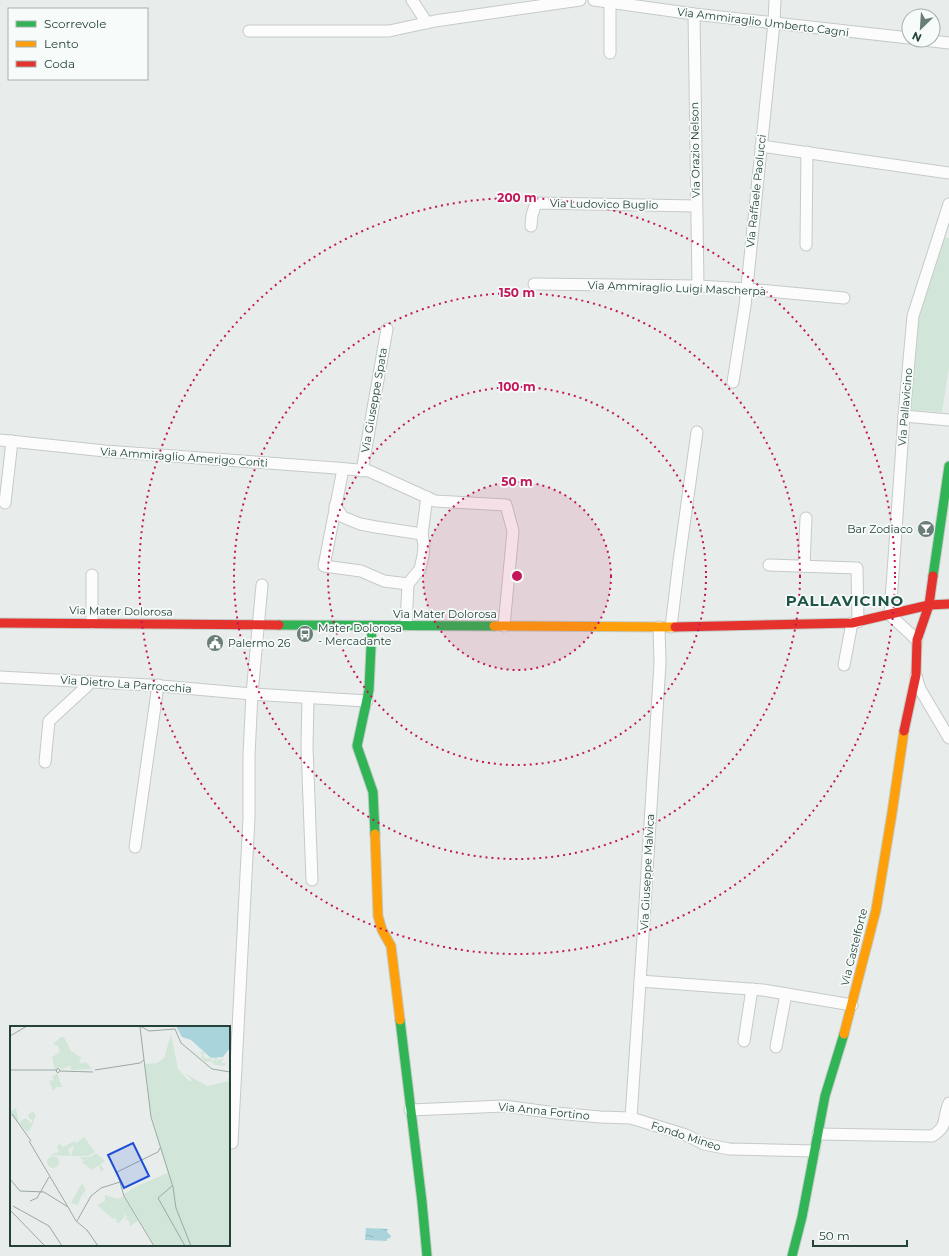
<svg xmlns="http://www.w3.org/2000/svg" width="949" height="1256" font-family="Montserrat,sans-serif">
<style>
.green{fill:#d1e6d8}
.water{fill:url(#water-ripples)}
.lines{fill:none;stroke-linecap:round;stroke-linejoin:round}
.street-casing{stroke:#c5cac8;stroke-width:13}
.fast-casing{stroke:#c3cbc8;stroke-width:11}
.slow-casing{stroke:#c3cbc8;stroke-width:11}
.jam-casing{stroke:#c3cbc8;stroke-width:11}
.street{stroke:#fcfcfc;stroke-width:11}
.fast{stroke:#30b455;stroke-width:9}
.slow{stroke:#ff9f0a;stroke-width:9}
.jam{stroke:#e5322d;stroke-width:9}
.ring{fill:none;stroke:#c2185b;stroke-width:2;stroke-dasharray:2 4}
.labels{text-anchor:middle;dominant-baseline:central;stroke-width:3.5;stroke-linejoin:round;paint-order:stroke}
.street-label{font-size:11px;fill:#24423a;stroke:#f7fbf9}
.poi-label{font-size:11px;fill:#24423a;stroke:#f7fbf9;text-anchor:start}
.district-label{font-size:15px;font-weight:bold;letter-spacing:1px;fill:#1f5548;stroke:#f7fbf9}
.inset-road{fill:none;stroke:#9aa9a4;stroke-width:1}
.view{fill:#1d4ed8;fill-opacity:0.15;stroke:#1d4ed8;stroke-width:2}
.inset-edge{fill:none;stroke:#24423a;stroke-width:2}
.centre{fill:#c2185b;stroke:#f7fbf9;stroke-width:2}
.ring-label{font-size:12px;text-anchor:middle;font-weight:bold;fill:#c2185b;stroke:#f7fbf9;stroke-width:3.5;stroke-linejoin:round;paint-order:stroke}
</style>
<defs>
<pattern id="water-ripples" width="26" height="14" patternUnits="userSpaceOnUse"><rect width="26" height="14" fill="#a9d4db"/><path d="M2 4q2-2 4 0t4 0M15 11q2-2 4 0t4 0" fill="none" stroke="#91b7bd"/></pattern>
</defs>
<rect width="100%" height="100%" fill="#e8edeb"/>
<path class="green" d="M944,238H949V367L942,412L910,410L918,318Z"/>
<path class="water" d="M366,1228L388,1229L387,1232L391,1236L390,1238L387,1239V1241L365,1240Z"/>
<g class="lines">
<g class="street-casing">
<g id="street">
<path d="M412,0L427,23"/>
<path d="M594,0L694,14L909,38"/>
<path d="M610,2V53"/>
<path d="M694,14L698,286"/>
<path d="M249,31H389L435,21L580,0"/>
<path d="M924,40L949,43"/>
<path d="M761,146L949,173"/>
<path d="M531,226L532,215L536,203L696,206"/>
<path d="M806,245L807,152"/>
<path d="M534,284L698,286L747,289L844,298"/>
<path d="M733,382L745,306L774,23L775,0"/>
<path d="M904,416L949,420"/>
<path d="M0,440L105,451L336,468L369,471L435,501L506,505L513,531L504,626"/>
<path d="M343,469L324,566L361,571L384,581L408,584"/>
<path d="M362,471L387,329"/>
<path d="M5,503L12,441"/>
<path d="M335,506L343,517L360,524L376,527L422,534"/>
<path d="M769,565L857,568L858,622"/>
<path d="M804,566L806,518"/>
<path d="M92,623V575"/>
<path d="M406,625L408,584L420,569L423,556L424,545L422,534L427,497"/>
<path d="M671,627L679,561L697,432"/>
<path d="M917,640L890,615L904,416L913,316L949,204"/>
<path d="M844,665L852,623"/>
<path d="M916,676L920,689L949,738"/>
<path d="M0,677L150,685L252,694L367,701"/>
<path d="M308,698L307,747L312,880"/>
<path d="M45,762L49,721L87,686L89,681"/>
<path d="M135,847L158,685"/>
<path d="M640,981L763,990L852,1005"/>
<path d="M744,1041L752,989"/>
<path d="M776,1047L786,994"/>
<path d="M410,1110L504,1106L556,1113L600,1117L631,1118L686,1135L704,1144L729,1149L814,1151"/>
<path d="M631,1118L642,952L660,663L659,627"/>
<path d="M818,1134L932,1136C949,1126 942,1119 949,1103"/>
<path d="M232,1143L249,818V755L252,694L262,585"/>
</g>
</g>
<g class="fast-casing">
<g id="fast">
<path d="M933,576L949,466"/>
<path d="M279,625L494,626"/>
<path d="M372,626L369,690L357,746L373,792L375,834"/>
<path d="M400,1020L422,1202L427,1256"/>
<path d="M792,1256L802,1217L825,1096L844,1034"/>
</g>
</g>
<g class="slow-casing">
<g id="slow">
<path d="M494,626L675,627"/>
<path d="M375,834L378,916L382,930L391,946L400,1020"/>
<path d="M844,1034L876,910L892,813L904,731"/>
</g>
</g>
<g class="jam-casing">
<g id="jam">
<path d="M0,623L279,625"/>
<path d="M675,627L852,623L929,605L949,604"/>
<path d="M904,731L916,675L917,640L929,605L933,576"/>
</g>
</g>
<use href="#street" class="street"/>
<use href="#fast" class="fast"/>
<use href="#slow" class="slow"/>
<use href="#jam" class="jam"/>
</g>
<circle cx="517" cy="576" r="94" fill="#c2185b" fill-opacity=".12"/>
<g class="ring">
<circle cx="517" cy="576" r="94"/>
<circle cx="517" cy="576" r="189"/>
<circle cx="517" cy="576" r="283"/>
<circle cx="517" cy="576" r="378"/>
</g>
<defs>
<g id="bar-disc" transform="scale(0.9)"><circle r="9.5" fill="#697e78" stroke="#f7fbf9"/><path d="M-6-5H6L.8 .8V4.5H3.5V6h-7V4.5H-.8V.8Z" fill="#fff"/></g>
<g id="bus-disc" transform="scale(0.9)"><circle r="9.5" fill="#697e78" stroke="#f7fbf9"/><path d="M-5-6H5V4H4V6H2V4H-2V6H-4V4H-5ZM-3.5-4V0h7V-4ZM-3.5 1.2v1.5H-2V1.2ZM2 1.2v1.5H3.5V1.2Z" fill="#fff"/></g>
<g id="civic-disc" transform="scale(0.9)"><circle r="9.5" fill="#697e78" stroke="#f7fbf9"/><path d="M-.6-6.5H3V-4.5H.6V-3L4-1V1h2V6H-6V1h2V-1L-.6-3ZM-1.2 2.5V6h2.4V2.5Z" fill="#fff"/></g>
</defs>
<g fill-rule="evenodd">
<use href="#bar-disc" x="926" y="529"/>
<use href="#bus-disc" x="305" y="634"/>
<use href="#civic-disc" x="215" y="643"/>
</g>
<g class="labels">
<g class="street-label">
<text transform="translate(763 22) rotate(7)">Via Ammiraglio Umberto Cagni</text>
<text transform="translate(695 150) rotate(-91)">Via Orazio Nelson</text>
<text transform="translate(756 191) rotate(-84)">Via Raffaele Paolucci</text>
<text transform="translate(604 204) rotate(1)">Via Ludovico Buglio</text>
<text transform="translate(677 288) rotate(2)">Via Ammiraglio Luigi Mascherpa</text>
<text transform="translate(374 400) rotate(-80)">Via Giuseppe Spata</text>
<text transform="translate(905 407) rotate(-85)">Via Pallavicino</text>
<text transform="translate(184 457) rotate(4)">Via Ammiraglio Amerigo Conti</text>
<text transform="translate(121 611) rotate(1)">Via Mater Dolorosa</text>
<text x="445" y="614">Via Mater Dolorosa</text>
<text transform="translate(126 684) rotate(4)">Via Dietro La Parrocchia</text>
<text transform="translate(647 872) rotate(-87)">Via Giuseppe Malvica</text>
<text transform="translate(854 947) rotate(-76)">Via Castelforte</text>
<text transform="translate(544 1111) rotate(6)">Via Anna Fortino</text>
<text transform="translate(686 1136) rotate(18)">Fondo Mineo</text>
</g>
<g class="poi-label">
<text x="913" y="529" text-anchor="end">Bar Zodiaco</text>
<text x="318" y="628">Mater Dolorosa<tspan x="318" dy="13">- Mercadante</tspan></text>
<text x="228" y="643">Palermo 26</text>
</g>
<g class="district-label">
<text x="845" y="600">PALLAVICINO</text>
</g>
</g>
<g transform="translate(10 1026)">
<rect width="220" height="220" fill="#e8edeb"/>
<path d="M51,11H54L61,25L72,32L69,34L71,38L76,36L82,43L62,44L60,42L61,39L53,43L48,41L45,44L42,31L50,26L48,20L43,18ZM181,23L191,31L193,30L190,27L192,25L196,29L192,27L195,31L194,32H200L202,35L205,34L203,32H208L206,35L214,32L211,37H216L215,40L201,38H204L201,35L196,36L198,38ZM47,47L52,61H47L43,65L39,55L44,54L42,51ZM6,82L9,97L15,92L22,97V93L20,94L18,89L23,85L26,89L20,104L17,106L0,88V85ZM65,115L66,117L58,124L61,130L39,129L49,126L47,120L50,118L53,121ZM37 136a6 6 0 1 1 12 0a6 6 0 1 1-12 0ZM80,131L90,138L94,144L91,146L89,139L82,144L69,134L73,136ZM95,169L108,173L114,170L128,195L120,200L118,193L115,194L117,191L113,185L115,190L108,198L105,192L103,193L87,179L95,175Z" fill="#d1e6d8"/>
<path d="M74,111L85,126L78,130H61L64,119ZM86,127L95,135L89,139L80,131L74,135L69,131H80ZM72,157L76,164L73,167L77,170L72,168L68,179L61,177Z" fill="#d1e6d8"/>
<path d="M161,8L168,43L180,56L182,54L174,47L197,60L219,55L217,53L220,52V220H145L115,170L114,168L129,159L158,147L141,89L135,38L147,37L154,32Z" fill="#d1e6d8"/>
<path d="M166,0H220V22L213,31L201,32L181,14L172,11Z" fill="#a9d4db"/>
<path class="inset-road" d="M130,0L139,5L165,3L171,17L202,43L220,46M130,1L141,91L163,161L166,182L181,220M0,10L17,0M48,42L50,44L48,47L46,45ZM0,44H47M85,44L130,37L134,34M50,45L83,46M2,88L21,115M19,115L58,181M0,153L10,165L34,166L58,181L66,195L78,205M162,160L148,172L175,220M20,175L27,172L39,151M3,180L39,200L52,220M0,184L35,220M67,195L81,170L91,162L110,156M77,204L88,220M144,220L114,170L107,146L148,126L150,122"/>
<path class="view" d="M123,117L139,150L114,162L98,129Z"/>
<rect width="220" height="220" class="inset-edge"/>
</g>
<circle cx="517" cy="576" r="6" class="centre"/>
<g class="ring-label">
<text x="517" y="202">200 m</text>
<text x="517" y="297">150 m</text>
<text x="517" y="391">100 m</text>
<text x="517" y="486">50 m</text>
</g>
<rect x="8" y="8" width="140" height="72" fill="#f7fbf9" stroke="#a3b1ad"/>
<rect x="16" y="21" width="20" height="6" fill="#30b455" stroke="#a3b1ad"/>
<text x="44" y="28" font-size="12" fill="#24423a">Scorrevole</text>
<rect x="16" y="41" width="20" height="6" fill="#ff9f0a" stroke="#a3b1ad"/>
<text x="44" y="48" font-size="12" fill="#24423a">Lento</text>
<rect x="16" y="61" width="20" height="6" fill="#e5322d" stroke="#a3b1ad"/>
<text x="44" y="68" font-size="12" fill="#24423a">Coda</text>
<g transform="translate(921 28) rotate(205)"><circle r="19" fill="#f7fbf9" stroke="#a3b1ad"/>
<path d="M0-3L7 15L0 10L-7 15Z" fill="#697e78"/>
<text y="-6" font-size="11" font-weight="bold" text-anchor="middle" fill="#24423a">N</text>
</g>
<path d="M813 1240v6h94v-6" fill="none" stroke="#24423a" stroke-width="2"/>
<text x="819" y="1240" font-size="12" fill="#24423a" stroke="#f7fbf9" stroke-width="3" paint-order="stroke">50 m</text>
</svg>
